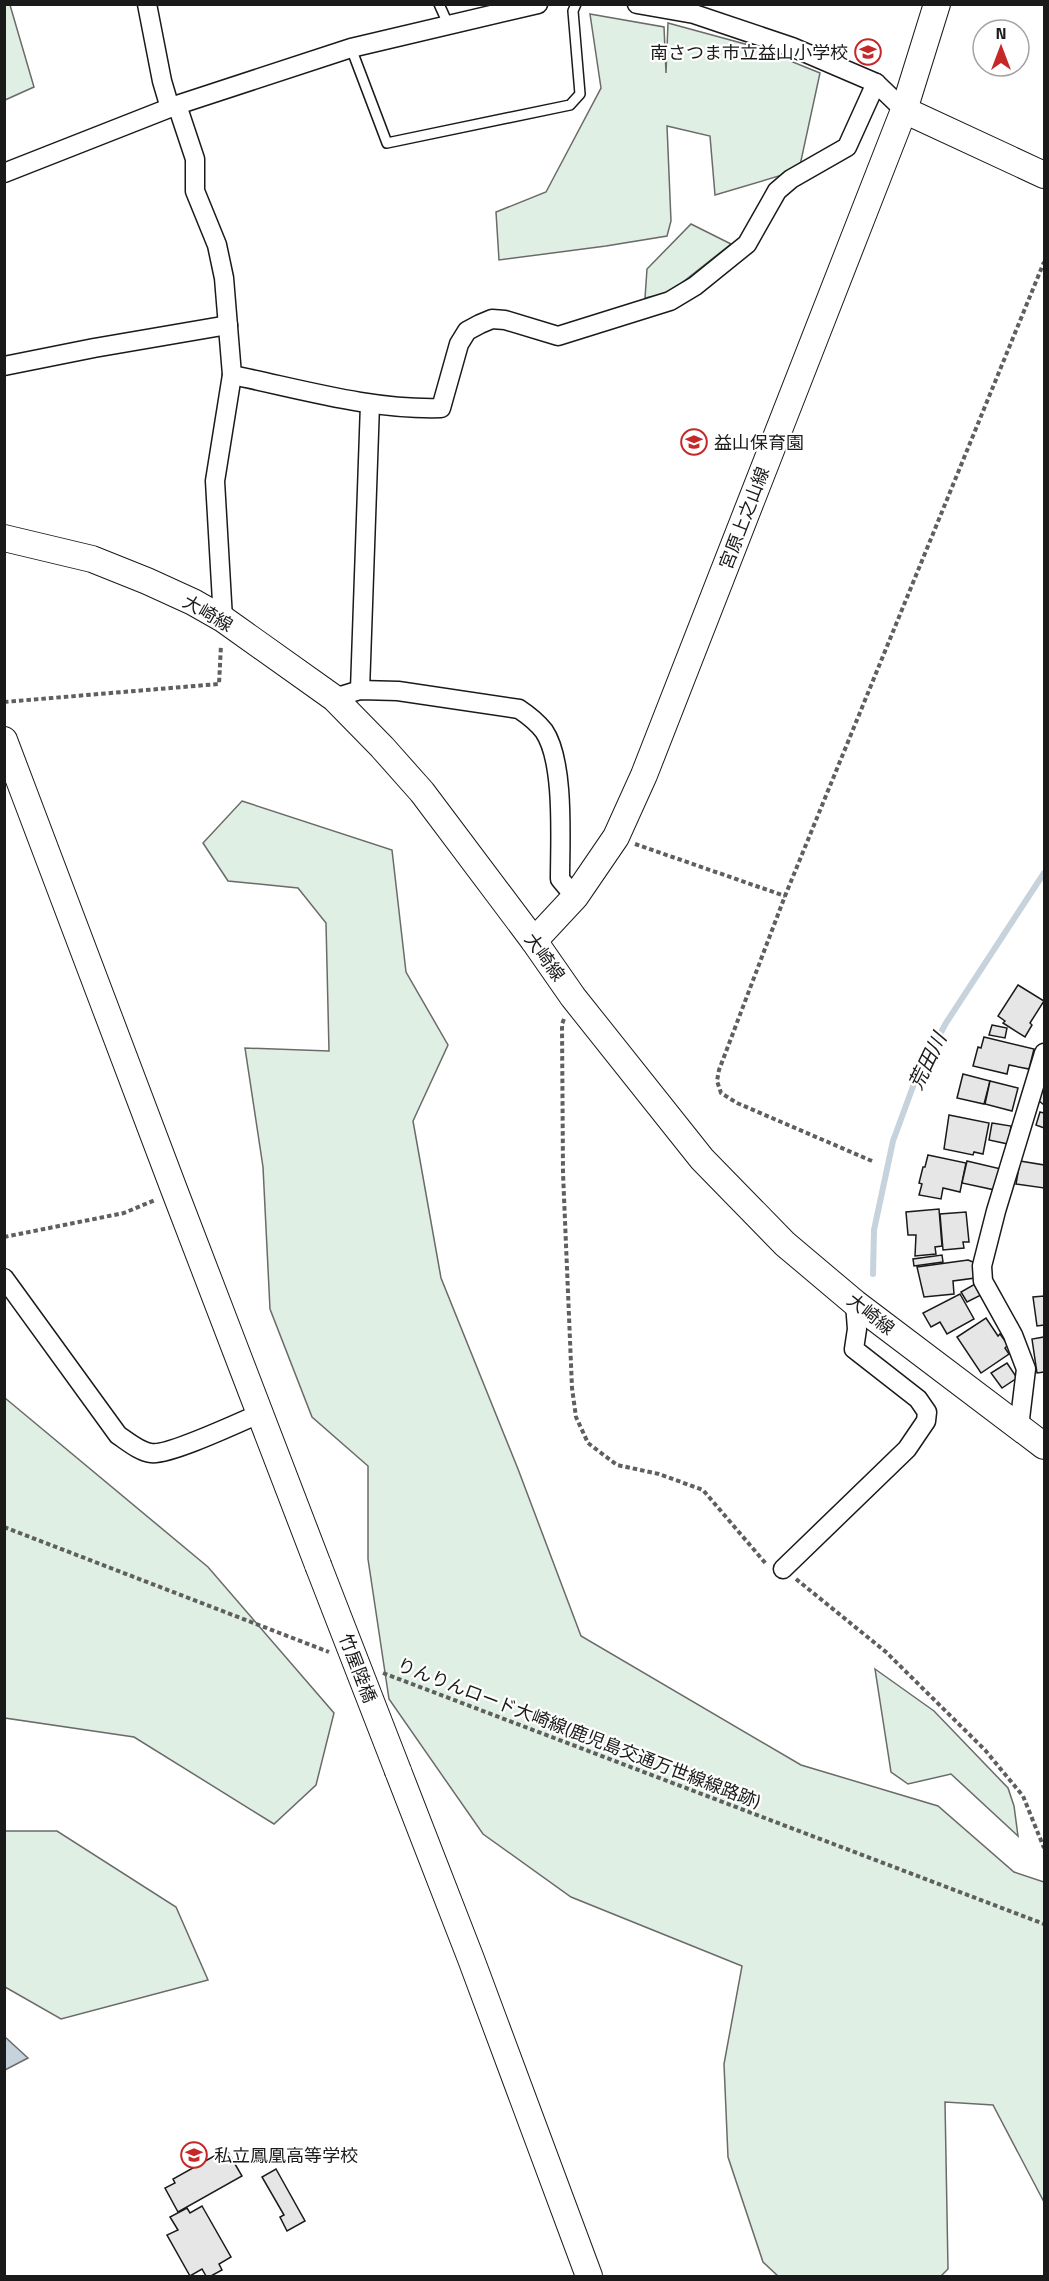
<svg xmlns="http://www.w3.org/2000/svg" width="1049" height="2281" font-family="'Titillium Web','Noto Sans JP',sans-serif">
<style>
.green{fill:#e0efe3;stroke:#6a6a6a;stroke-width:1.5}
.water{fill:#c6d2dc;stroke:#6a6a6a;stroke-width:1.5}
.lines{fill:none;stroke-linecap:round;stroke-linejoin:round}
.stream{stroke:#c6d2dc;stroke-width:6}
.building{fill:#e6e6e6;stroke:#1a1a1a;stroke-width:1.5}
.lane-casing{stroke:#1a1a1a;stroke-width:12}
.street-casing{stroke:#1a1a1a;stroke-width:21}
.secondary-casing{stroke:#1a1a1a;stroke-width:28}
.path{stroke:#5f5f5f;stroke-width:4;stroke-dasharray:4.5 3;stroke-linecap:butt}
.lane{stroke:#fff;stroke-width:9}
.street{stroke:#fff;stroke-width:18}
.secondary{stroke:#fff;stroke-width:26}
.secondary-bridge-casing{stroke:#1a1a1a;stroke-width:28;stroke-linecap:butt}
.secondary-bridge{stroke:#fff;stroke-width:26}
.labels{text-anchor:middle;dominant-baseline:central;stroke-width:4.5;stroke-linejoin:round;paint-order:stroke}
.poi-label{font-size:18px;fill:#1a1a1a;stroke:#fff;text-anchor:start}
.street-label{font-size:18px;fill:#1a1a1a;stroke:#fff}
.water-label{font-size:20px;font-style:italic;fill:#1a1a1a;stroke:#fff}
</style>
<rect width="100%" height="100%" fill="#fff"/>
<g class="green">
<path d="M4,5H10L34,87L5,100Z"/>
<path d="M590,14L664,27L666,73L668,23L756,47L820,73L799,170L715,195L710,136L667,126L671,221L667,236L606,246L499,260L496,212L546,192L601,88Z"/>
<path d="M691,224L731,244L669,293L645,298L647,269Z"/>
<path d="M242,801L392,850L406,972L448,1045L413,1121L441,1278L518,1469L581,1636L801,1765L938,1806L1014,1872L1044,1882V2202L993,2105L945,2102L948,2269L941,2276H778L763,2262L728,2157L724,2064L742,1966L571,1897L483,1834L389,1699L368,1559V1466L312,1417L270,1309L263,1167L245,1048L329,1051L326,923L298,888L228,881L203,843Z"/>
<path d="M5,1398L208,1567L334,1713L316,1785L274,1824L134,1737L5,1718Z"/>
<path d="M875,1669L934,1711L1008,1788L1014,1806L1018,1836L951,1774L908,1784L891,1772Z"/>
<path d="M5,1831H57L176,1907L208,1980L61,2019L5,1987Z"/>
</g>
<path class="water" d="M4,2036L28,2058L5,2070H4Z"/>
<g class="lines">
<path class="stream" d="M873,1274L874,1230L893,1141L915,1081L946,1023L1044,873"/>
</g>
<g class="building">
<path d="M1018,985L1044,1001L1030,1023L1032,1025L1025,1037L1003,1023L1005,1021L998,1016Z"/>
<path d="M992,1025L1007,1028L1005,1038L989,1035Z"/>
<path d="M984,1037L1034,1049L1029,1069L1009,1065L1007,1074L973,1066L978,1047L981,1048Z"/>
<path d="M963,1074L990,1081L984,1104L957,1098Z"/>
<path d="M990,1081L1018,1088L1012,1111L985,1104Z"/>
<path d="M1044,1083V1105L1038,1100Z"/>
<path d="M1040,1112L1044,1113V1128L1036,1125Z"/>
<path d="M949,1115L989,1123L983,1154L974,1152L973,1155L944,1149Z"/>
<path d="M992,1123L1011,1126L1008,1144L989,1140Z"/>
<path d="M928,1155L966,1163L960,1192L943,1188L941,1199L919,1195L922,1184L919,1183L923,1167H925Z"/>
<path d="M967,1161L1001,1169L995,1190L962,1183Z"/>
<path d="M1020,1161L1044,1165V1188L1016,1184Z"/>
<path d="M939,1209L942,1246L935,1247L936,1254L915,1256L916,1235H908L906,1212Z"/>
<path d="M966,1212L969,1242H963L964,1248L943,1250L940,1214Z"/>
<path d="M942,1255L943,1262L914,1266L913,1259Z"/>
<path d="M968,1260L973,1262L975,1278L953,1281L954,1294L924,1297L917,1267Z"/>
<path d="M975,1284L981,1295L967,1302L961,1292Z"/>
<path d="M960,1294L974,1319L947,1334L940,1322L931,1327L923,1313Z"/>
<path d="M1044,1296V1325L1037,1326L1033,1297Z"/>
<path d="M986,1318L998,1336L1000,1334L1008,1345L1005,1348L1009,1354L981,1373L957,1337Z"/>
<path d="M1044,1337V1372L1037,1373L1032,1339Z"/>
<path d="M1007,1363L1017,1378L1002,1388L991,1373Z"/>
<path d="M228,2152L242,2176L178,2212L165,2188L175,2183L173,2179L216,2155L218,2158Z"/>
<path d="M276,2169L305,2221L287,2231L280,2217L284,2215L262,2177Z"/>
<path d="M202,2206L231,2257L219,2264L222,2270L211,2276H206L202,2269L190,2276L167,2235L178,2230L170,2217L187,2208L190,2213Z"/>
</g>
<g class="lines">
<g class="lane-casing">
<g id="lane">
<path d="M439,4L448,24"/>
<path d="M351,48L387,143L570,105L580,94L573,11L576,4"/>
</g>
</g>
<g class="street-casing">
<g id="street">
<path d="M147,4L162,81L170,108"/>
<path d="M637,4L694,14L792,47L876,83L904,110"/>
<path d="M177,105L195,159V191L217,245L224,278L232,375L215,481L223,619"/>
<path d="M4,173L177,105L351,48L538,4"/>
<path d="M4,366L94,348L228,325"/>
<path d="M232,375C301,389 370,410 441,408L459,344L467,331L480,324L492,319L505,320L558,336L670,301L695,286L747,244L777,191L791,179L847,147L876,83"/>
<path d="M360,690L370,404"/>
<path d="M334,698L360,690L398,691L519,709C528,715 537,722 544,731C565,762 560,841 560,879L575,897"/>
<path d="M4,1278L118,1435C127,1441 140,1452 151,1453C168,1456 240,1422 261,1413"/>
<path d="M1019,1427L1026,1369L1013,1335L983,1281L982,1266L996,1211L1044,1053"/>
<path d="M783,1569L907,1449L926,1421L927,1412L918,1399L854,1349L857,1329L855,1303"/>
</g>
</g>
<g class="secondary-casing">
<g id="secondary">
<path d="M904,110L1044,175"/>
<path d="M4,538L92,559L147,581L193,602L223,619L334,698L382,747L422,792L534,941L573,997L702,1159L785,1244L855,1303L1044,1446"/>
<path d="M4,740L175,1192L318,1565"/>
<path d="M534,941L575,897L616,837L644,775L904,110L937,4"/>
<path d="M398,1771L471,1959L589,2276"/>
</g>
</g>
<g class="path">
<path d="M4,702L219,684L221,645"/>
<path d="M635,844L785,896"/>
<path d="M564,1019L562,1024L563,1173L572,1388L576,1417L588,1443L617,1465L659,1474L703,1490L767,1565"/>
<path d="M872,1161L737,1103L721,1093L717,1081L719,1070L785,896L1044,262"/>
<path d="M4,1237L124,1213L155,1200"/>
<path d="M4,1527L329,1652"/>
<path d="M796,1579L886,1652L985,1750L1023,1796L1044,1848"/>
<path d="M383,1673L1044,1924"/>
</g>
<use href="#lane" class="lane"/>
<use href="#street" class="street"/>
<use href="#secondary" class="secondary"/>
<g class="secondary-bridge-casing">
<path id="secondary-bridge" d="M318,1565L398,1771"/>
</g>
<use href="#secondary-bridge" class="secondary-bridge"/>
</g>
<defs>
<g id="school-ring" transform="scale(1.35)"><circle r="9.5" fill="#fff" stroke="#c62828" stroke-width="1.5"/><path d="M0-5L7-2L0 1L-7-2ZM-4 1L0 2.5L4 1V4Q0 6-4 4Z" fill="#c62828"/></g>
</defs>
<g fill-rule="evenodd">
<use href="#school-ring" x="868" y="52"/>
<use href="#school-ring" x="694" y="442"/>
<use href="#school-ring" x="194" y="2155"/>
</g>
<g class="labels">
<g class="poi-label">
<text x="848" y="52" text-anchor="end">南さつま市立益山小学校</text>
<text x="714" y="442">益山保育園</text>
<text x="214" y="2155">私立鳳凰高等学校</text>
</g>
<g class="street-label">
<text transform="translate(744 518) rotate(-69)">宮原上之山線</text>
<text transform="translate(208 613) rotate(30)">大崎線</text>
<text transform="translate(545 957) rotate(54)">大崎線</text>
<text transform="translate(871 1314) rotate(38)">大崎線</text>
<text transform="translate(358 1668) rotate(69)">竹屋陸橋</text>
<text transform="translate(579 1733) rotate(21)">りんりんロード大崎線(鹿児島交通万世線線路跡)</text>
</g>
<g class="water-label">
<text transform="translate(927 1061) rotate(-64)">荒田川</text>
</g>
</g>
<rect width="1049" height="2281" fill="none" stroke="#1a1a1a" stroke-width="12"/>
<g transform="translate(1001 48)"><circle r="28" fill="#ffffff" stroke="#a3a3a3" stroke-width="1.5"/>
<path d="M0-4.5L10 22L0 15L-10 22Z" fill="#c62828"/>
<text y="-9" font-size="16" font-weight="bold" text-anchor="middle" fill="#1a1a1a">N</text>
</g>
</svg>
